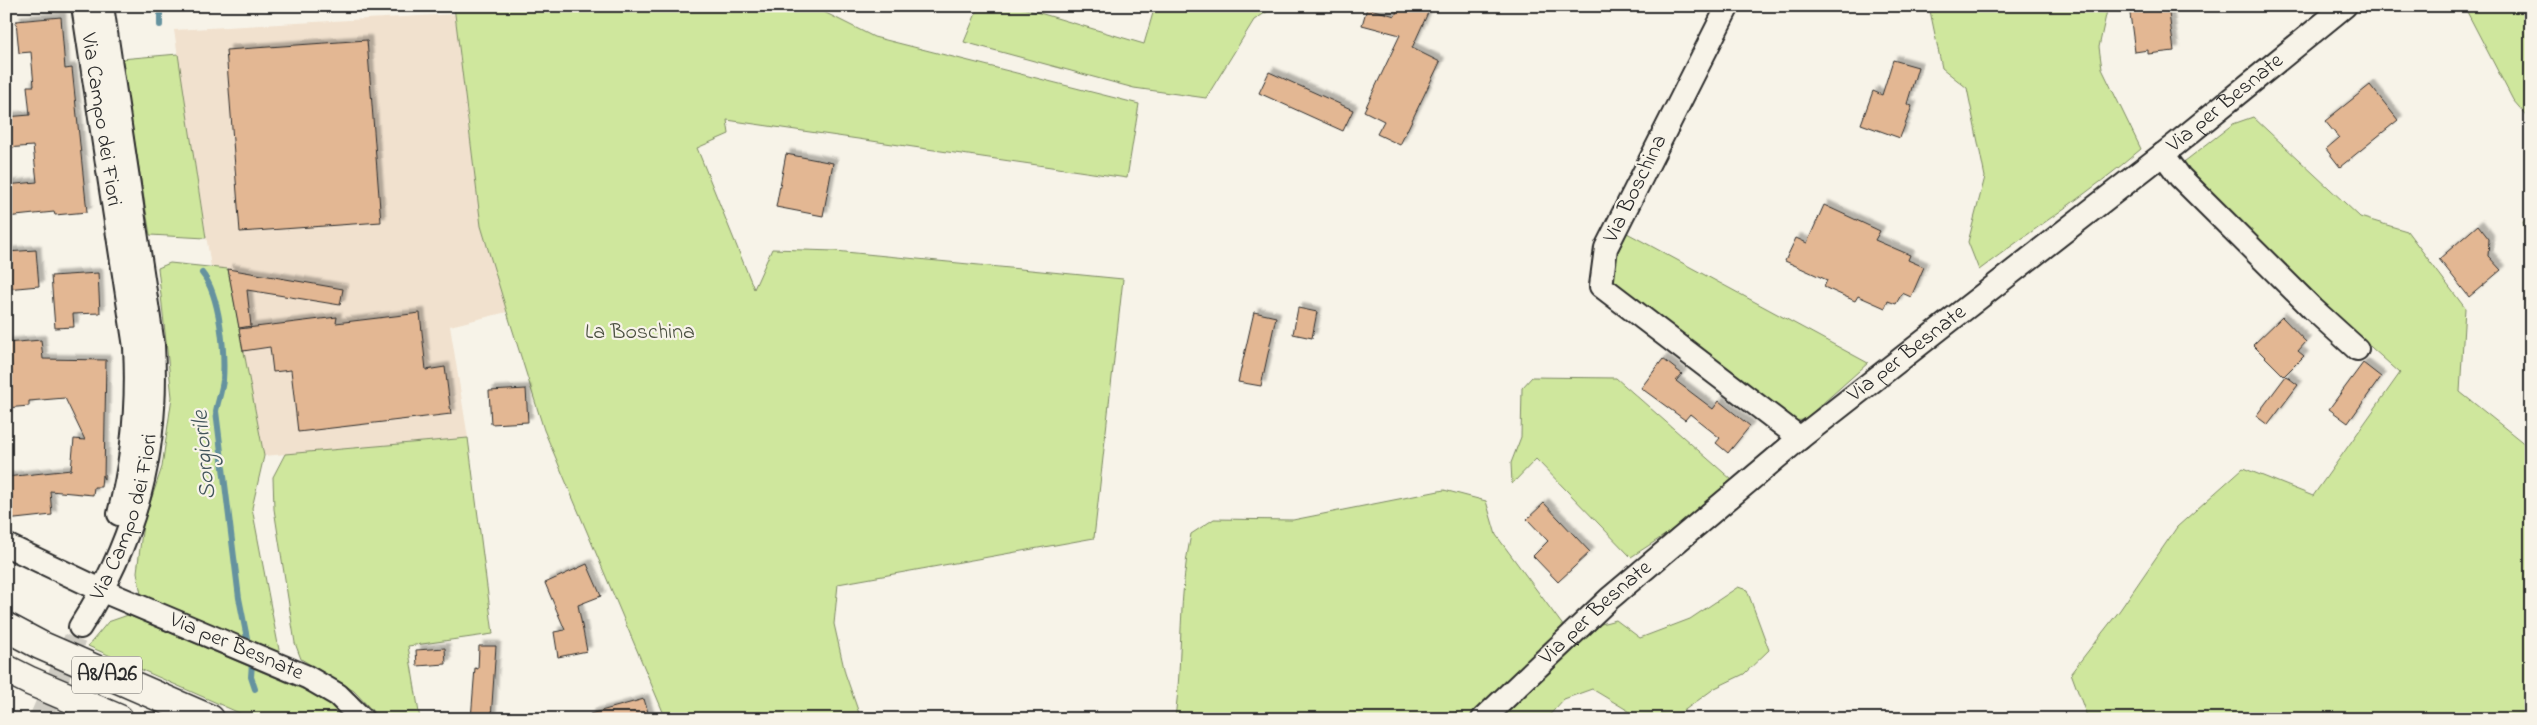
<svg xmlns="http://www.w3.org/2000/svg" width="2537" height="725" font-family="'Indie Flower',sans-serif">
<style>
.built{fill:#f1e1ce}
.green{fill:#cfe79d;stroke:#7d8964}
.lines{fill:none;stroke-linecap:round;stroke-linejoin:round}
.stream{stroke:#65929f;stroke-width:6}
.building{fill:#e3b793;stroke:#2b2b2b;filter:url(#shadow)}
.minor-tunnel{stroke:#cecbc2;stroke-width:22;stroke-dasharray:22 11;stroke-linecap:butt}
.minor-casing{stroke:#2b2b2b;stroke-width:26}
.highway-casing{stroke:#2b2b2b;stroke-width:31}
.minor{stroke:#f7f3e8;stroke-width:22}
.highway{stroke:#f7f3e8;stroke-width:28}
.labels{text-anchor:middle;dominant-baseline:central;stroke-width:4.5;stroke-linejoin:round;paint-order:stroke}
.shield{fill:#f7f3e8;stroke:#686764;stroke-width:1}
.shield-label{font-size:21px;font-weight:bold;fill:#2b2b2b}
.street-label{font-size:22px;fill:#2b2b2b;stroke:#f7f3e8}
.park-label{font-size:22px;fill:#4c5142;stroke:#f7f3e8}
.water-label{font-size:24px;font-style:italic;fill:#43565c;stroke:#f7f3e8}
</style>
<defs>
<filter id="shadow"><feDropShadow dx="4.5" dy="-4.5" stdDeviation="1" flood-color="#0004"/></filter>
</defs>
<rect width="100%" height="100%" fill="#f7f3e8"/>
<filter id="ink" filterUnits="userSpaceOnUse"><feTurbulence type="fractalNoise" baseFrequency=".02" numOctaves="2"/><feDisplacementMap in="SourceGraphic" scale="10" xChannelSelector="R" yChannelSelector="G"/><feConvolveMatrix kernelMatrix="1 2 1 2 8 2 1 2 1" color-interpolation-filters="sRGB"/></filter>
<g filter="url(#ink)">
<path class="built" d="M455,14L481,226L507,312L450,326L468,438L264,456L228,269L211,267L174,30Z"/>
<g class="green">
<path d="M6,6H75V10L6,7Z"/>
<path d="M454,6H812L874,37L1139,104L1127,178L727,120L729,134L697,148L754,289L772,249L835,251L1123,279L1094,538L838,584L834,624L845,673L861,719H666L544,430L507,312L481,226Z"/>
<path d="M979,6H1016L1144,44L1155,6H1276L1254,20L1206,98L1134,88L964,42Z"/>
<path d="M1929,6H2108L2099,47L2102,69L2141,149C2090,193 2033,229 1979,270L1968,242L1985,177L1967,88L1942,68Z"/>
<path d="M2464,6H2531V121L2513,100Z"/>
<path d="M178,54L206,238L150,235L121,59Z"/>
<path d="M2253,117L2360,217L2407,231L2465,308L2460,392L2531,449V719H2088L2071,673L2120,610L2177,527L2243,468L2313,496L2400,373L2353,331L2310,301L2180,165L2233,124Z"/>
<path d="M2531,214V247H2528L2523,222Z"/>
<path d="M1627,233L1868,363L1804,420L1789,421L1614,282L1612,264Z"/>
<path d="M170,263L228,269L264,456L252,508L280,655L142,600L137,572L143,524L162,467L172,397L158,268Z"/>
<path d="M1532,377L1616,378L1732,480L1668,533L1631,557L1536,459L1512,484L1511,463L1521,437L1522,388Z"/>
<path d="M468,438L493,634L408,646L420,719H380L354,691L301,659L295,643L274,509L273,477L285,454Z"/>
<path d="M1444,490L1486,501L1496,535L1564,627L1470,719H1175C1183,657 1178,594 1191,534L1214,519L1293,520Z"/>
<path d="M1738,587L1747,590L1769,650L1744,674L1715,688L1682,712L1662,719H1642L1592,689L1564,699L1546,719H1501L1601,624L1616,620L1640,638L1690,619Z"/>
<path d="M128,615L333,702L348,719H253L88,646L108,622Z"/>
</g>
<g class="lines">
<g class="stream">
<path d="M160,25V6"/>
<path d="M202,273C220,295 225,351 223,380C222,390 218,401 216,411L239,598L247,638"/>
<path d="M252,663L251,677L255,689"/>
</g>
</g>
<g class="building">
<path d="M1399,6H1431L1412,48L1440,62L1400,145L1377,134L1384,121L1364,111L1400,35L1362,25L1367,8L1395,16Z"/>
<path d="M2129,6H2168L2174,51L2148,54V50L2135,52Z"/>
<path d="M61,17L65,69L72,68L87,212L55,215L54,212L6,217V185L37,182L33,146L6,148V117L30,115L27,86H34L31,52L19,53L16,21Z"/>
<path d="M367,40L381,222L240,232L226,50Z"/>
<path d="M1893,60L1918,67L1907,104L1912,106L1900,138L1861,124L1873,91L1882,95Z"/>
<path d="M1269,72L1353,110L1343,131L1259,93Z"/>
<path d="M2370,85L2398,120L2340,167L2326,149L2339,138L2325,121Z"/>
<path d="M786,154L833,163L823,216L776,207Z"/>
<path d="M1824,205L1880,231L1875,240L1910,255L1908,260L1924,267L1911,297L1902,293L1896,304L1888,301L1885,308L1858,296L1855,301L1824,287L1827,280L1785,261L1796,238L1807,243Z"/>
<path d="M2478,225L2489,239L2488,256L2501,270L2469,297L2439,259Z"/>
<path d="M36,250L39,286L6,289V252Z"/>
<path d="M228,269L343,289L340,305L247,290L251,326L239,328Z"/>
<path d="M98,273L100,313L73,314L74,327L55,328L51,276Z"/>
<path d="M1298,308L1317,312L1312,338L1293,334Z"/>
<path d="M1254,312L1276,317L1261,386L1238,382Z"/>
<path d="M420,313L426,370L445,367L451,414L298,432L291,370L273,372L270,347L243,351L239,329L337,317L336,323Z"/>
<path d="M2282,317L2306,342L2298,351L2304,356L2284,376L2253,345Z"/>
<path d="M41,340L43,359L106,360L104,479L102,475L101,487H94L93,495L50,491L52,515L6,520V477L71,470L74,439L85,440L65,398L29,401V406L6,408V343Z"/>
<path d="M1663,359L1682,374L1676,381L1713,409L1719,401L1750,426L1728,453L1716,443L1720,438L1690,414L1685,420L1641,388Z"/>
<path d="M2363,363L2381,377L2348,423L2329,409Z"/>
<path d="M2286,376L2298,385L2268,425L2256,416Z"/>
<path d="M526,389L528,422L491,424L489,391Z"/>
<path d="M1544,503L1590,552L1558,582L1533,556L1548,541L1527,519Z"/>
<path d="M587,564L601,596L578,605L587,651L558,657L554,632L565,630L545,583Z"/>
<path d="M479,646H496L491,719H471L475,668L478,669Z"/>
<path d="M445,648L446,664L417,666L416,650Z"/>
<path d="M644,699L650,719H591L590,714Z"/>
</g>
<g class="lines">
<path class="minor-tunnel" d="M40,719L80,627"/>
<g class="minor-casing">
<g id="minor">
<path id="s1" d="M83,6L135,347C138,403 133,459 119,514"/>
<path d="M1728,6L1606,248L1601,286L1800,438"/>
<path d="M2163,154L2180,177L2313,309L2357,349"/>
<path id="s2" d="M6,545L103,591L307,677L338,695L362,719"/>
<path id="s3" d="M80,627C137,538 159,450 153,345L102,6"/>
<path id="s4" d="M1483,719L1609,599L1800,438L2176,144L2345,6"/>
</g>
</g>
<g class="highway-casing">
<g id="highway">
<path d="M6,627L40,645L210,719"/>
<path d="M6,669L30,681L119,719"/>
</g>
</g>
<use href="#minor" class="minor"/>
<use href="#highway" class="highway"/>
</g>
</g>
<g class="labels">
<rect class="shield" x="72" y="656.5" width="70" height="37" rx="4"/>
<g class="shield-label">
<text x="107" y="675">A8/A26</text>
</g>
<g class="street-label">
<text stroke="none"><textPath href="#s4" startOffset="965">Via per Besnate</textPath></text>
<text stroke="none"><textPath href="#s1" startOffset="115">Via Campo dei Fiori</textPath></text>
<text transform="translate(1636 189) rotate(-64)">Via Boschina</text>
<text stroke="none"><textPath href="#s4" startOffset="560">Via per Besnate</textPath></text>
<text stroke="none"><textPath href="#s3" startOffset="120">Via Campo dei Fiori</textPath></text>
<text stroke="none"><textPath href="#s4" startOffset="155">Via per Besnate</textPath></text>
<text stroke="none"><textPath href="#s2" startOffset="252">Via per Besnate</textPath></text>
</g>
<g class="park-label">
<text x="640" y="333">La Boschina</text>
</g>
<g class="water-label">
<text transform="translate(205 455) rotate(-95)">Sorgiorile</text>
</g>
</g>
<rect width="2537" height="725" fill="none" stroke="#f7f3e8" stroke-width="25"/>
<rect x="12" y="12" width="2512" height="700" fill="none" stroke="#2b2b2b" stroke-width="2" filter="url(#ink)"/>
</svg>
